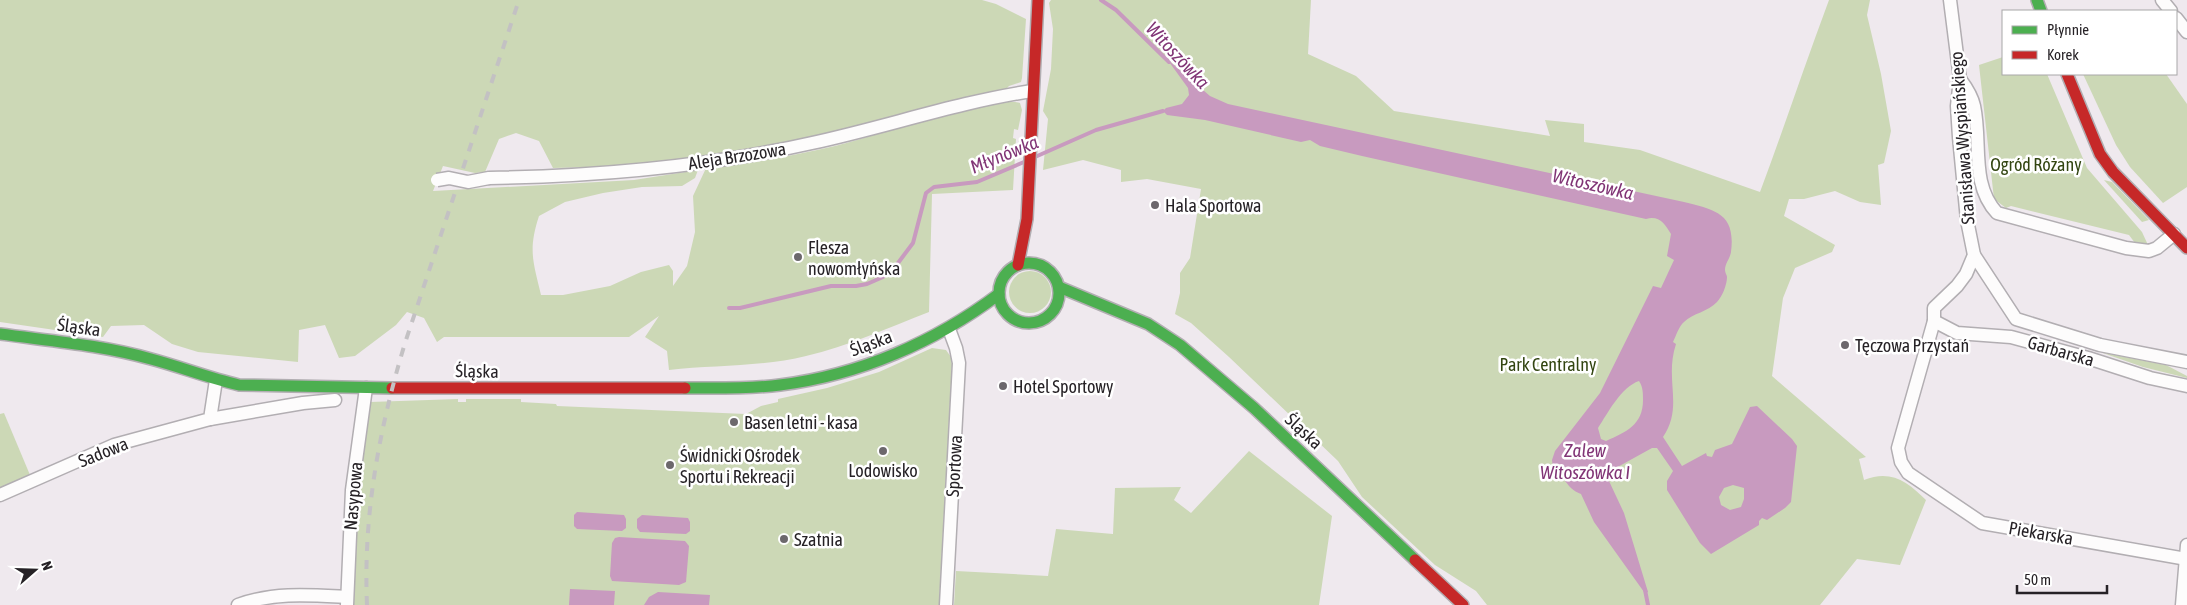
<svg xmlns="http://www.w3.org/2000/svg" width="2187" height="605" font-family="'Asap Condensed',sans-serif">
<style>
.green{fill:#ccd8b6}
.water{fill:#c89abf;fill-rule:evenodd}
.lines{fill:none;stroke-linecap:round;stroke-linejoin:round}
.stream{stroke:#c89abf;stroke-width:4}
.street-casing{stroke:#b2aeb2;stroke-width:15}
.fast-casing{stroke:#b2aeb2;stroke-width:14}
.jam-casing{stroke:#b2aeb2;stroke-width:14}
.street{stroke:#fdfcfc;stroke-width:12}
.fast{stroke:#4caf50;stroke-width:11}
.jam{stroke:#c62828;stroke-width:11}
.rail{stroke:#c3c1c3;stroke-width:4;stroke-dasharray:9 9;stroke-linecap:butt}
.street-bridge-casing{stroke:#b2aeb2;stroke-width:15;stroke-linecap:butt}
.street-bridge{stroke:#fdfcfc;stroke-width:12}
.poi-dot{fill:#6c686c;stroke:#fff;stroke-width:2}
.labels{text-anchor:middle;dominant-baseline:central;stroke-width:5;stroke-linejoin:round;paint-order:stroke}
.street-label{font-size:18px;fill:#262226;stroke:#fff}
.park-label{font-size:18px;fill:#324511;stroke:#fff}
.poi-label{font-size:18px;fill:#262226;stroke:#fff;text-anchor:start}
.water-label{font-size:19px;font-style:italic;fill:#813576;stroke:#fff}
</style>
<rect width="100%" height="100%" fill="#efe9ee"/>
<g class="green">
<path d="M0,0H982L996,4L1026,19L1022,78L1021,82L1009,86L1003,92L776,146L631,166L553,168L539,141L516,133L499,139L485,172L475,173L443,166L433,191L634,180L698,170L695,178L682,186L642,187L603,193L565,202L539,216C528,250 533,261 541,295H563L610,286L641,272L669,265L673,271V286L687,266L695,232L693,196L707,166C750,165 794,155 835,146C869,138 995,95 1020,103L1022,110L1018,130L1014,129L1013,138L1016,139L1013,190L932,194L929,312C888,328 848,346 806,356C762,367 714,365 669,370L667,351L645,337L659,316L629,337H444L437,342L424,318L407,312L396,325L355,356L339,358L325,325L299,330L298,362L198,352L172,344L144,325L111,326L103,337L0,322Z"/>
<path d="M1051,0H1311L1308,54L1356,76L1394,111L1550,136L1545,120L1584,124V142L1640,150L1760,192C1784,128 1805,64 1829,0H1870L1867,15L1881,74L1891,131L1884,163L1878,165L1881,205L1860,202L1835,191L1804,199H1789L1784,216L1835,245L1832,252L1795,268L1783,298L1772,376L1866,457L1859,459L1864,480C1891,469 1908,482 1926,500L1900,565L1857,559L1820,605H1487L1476,591L1435,565L1362,497L1338,461L1229,357L1191,323L1175,314L1180,293V273L1190,258L1201,189L1147,179L1121,182V170L1083,160L1043,170L1048,119L1043,111L1051,69L1053,29L1049,3Z"/>
<path d="M2003,57V74H2047L2087,168L2142,232L2148,245L2135,243L2129,235L2011,206L2006,208L1994,199L1979,65Z"/>
<path d="M2083,74H2166L2187,104V187L2163,203L2130,167L2116,145Z"/>
<path d="M2104,180L2112,182L2149,220L2142,222Z"/>
<circle cx="1030" cy="292" r="21"/>
<path d="M932,348L946,350L951,357L952,365L939,605H354L353,588L358,484L370,402L458,399V402H466V399H521V402L556,404L557,406L746,414L761,406L778,402V399L827,388L879,372Z"/>
<path d="M2100,352L2166,365L2187,376V378L2143,367Z"/>
<path d="M4,413L30,475L0,489V414Z"/>
<path d="M1249,451L1332,516L1319,605H954L956,571L1048,576L1056,529L1113,534L1115,488L1181,487L1174,500L1191,513Z"/>
</g>
<g class="water">
<path d="M1167,59L1210,96L1228,104L1684,202C1715,210 1736,213 1731,252C1730,259 1725,263 1725,270C1725,273 1727,275 1727,277C1727,285 1722,297 1717,302C1708,312 1693,313 1684,322C1679,326 1676,336 1673,342L1676,344C1664,380 1684,406 1663,437L1682,466L1706,453L1707,456L1712,457L1715,450L1732,444L1750,407L1757,406L1792,439L1797,446L1791,502L1785,508L1767,520L1762,518L1759,521V525L1711,554L1700,543L1667,490V481L1673,471L1657,448H1652L1614,469L1609,481L1624,513L1648,592L1646,593L1644,592L1594,522L1581,494C1565,488 1566,476 1553,469L1552,460L1555,451L1600,393L1653,286L1661,288L1674,260L1667,256L1671,234C1665,224 1659,215 1646,219L1362,156L1320,146L1310,140L1301,142L1205,120L1167,115L1163,111L1166,108L1182,104L1189,95L1188,88ZM1639,381C1643,387 1643,393 1643,400C1643,425 1626,432 1606,441L1601,439L1598,428C1608,413 1621,387 1639,381ZM1733,485L1744,488V499L1741,507L1730,510L1721,505L1719,497L1724,488Z"/>
<path d="M577,512L624,515L626,519V528L622,531L577,529L574,526V515Z"/>
<path d="M642,515L688,518L690,522V531L686,534L640,532L637,528V519Z"/>
<path d="M619,537L685,541L689,546L686,582L679,585L612,581L610,576L612,543L615,538Z"/>
<path d="M570,589L615,591L614,605H569Z"/>
<path d="M658,592L710,595L709,605H644L649,597Z"/>
</g>
<g class="lines">
<g class="stream">
<path d="M1101,0L1116,10L1169,62"/>
<path d="M1035,157L1096,130L1163,111"/>
<path d="M729,308H740L831,286H856L867,284L883,277L895,267L913,243L926,193L934,187L977,182L1024,162"/>
<path d="M1645,590L1648,605"/>
</g>
<g class="street-casing">
<g id="street">
<path d="M1950,0L1960,79L1957,106L1959,137L1967,220L1974,255L1966,274L1957,286L1934,308V321L1898,448L1901,462L1908,473L1982,523L2187,559"/>
<path d="M2162,0L2171,11"/>
<path d="M2176,18L2187,32"/>
<path d="M1960,79C1966,87 1972,96 1974,106C1982,143 1970,184 1997,213L2126,248L2149,251L2157,248L2174,234"/>
<path d="M489,178C597,176 706,167 812,143C886,127 958,102 1032,91"/>
<path d="M1974,255L2016,319L2100,345L2187,362"/>
<path d="M1934,321L1957,333L2011,337L2088,358L2150,378L2187,386"/>
<path d="M210,419L303,403L335,400"/>
<path d="M0,495L114,445L210,419L216,380"/>
<path d="M238,605C274,592 309,595 346,597"/>
<path d="M347,605L352,490L366,388"/>
<path d="M946,605L959,363L956,348L949,329"/>
<path d="M2182,605L2187,545"/>
</g>
</g>
<g class="fast-casing">
<g id="fast">
<path d="M2037,0L2041,11"/>
<circle cx="1029" cy="293" r="30"/>
<path d="M1059,287L1148,324L1180,345L1254,408L1415,560"/>
<path d="M0,334C51,341 102,345 151,359C181,367 209,378 239,385L392,388"/>
<path d="M685,388C717,388 749,389 780,385C860,375 935,342 999,294"/>
</g>
</g>
<g class="jam-casing">
<g id="jam">
<path d="M2067,74L2100,154L2113,172L2187,248"/>
<path d="M1018,265L1027,219L1038,0"/>
<path d="M392,388H685"/>
<path d="M1415,560L1463,605"/>
</g>
</g>
<use href="#street" class="street"/>
<use href="#fast" class="fast"/>
<use href="#jam" class="jam"/>
<path class="rail" d="M367,605C363,515 379,429 405,343L519,0"/>
<g class="street-bridge-casing">
<path id="street-bridge" d="M437,180L449,178L468,182L489,178"/>
</g>
<use href="#street-bridge" class="street-bridge"/>
</g>
<g class="poi-dot">
<circle cx="1155" cy="205" r="5"/>
<circle cx="798" cy="257" r="5"/>
<circle cx="1845" cy="345" r="5"/>
<circle cx="1003" cy="386" r="5"/>
<circle cx="734" cy="422" r="5"/>
<circle cx="883" cy="451" r="5"/>
<circle cx="670" cy="465" r="5"/>
<circle cx="784" cy="539" r="5"/>
</g>
<g class="labels">
<g class="street-label">
<text transform="translate(1962 138) rotate(-94)">Stanisława Wyspiańskiego</text>
<text transform="translate(737 156) rotate(-9)">Aleja Brzozowa</text>
<text transform="translate(79 327) rotate(8)">Śląska</text>
<text transform="translate(871 343) rotate(-21)">Śląska</text>
<text transform="translate(2061 351) rotate(16)">Garbarska</text>
<text transform="translate(477 371) rotate(1)">Śląska</text>
<text transform="translate(1304 431) rotate(43)">Śląska</text>
<text transform="translate(103 452) rotate(-22)">Sadowa</text>
<text transform="translate(954 466) rotate(-87)">Sportowa</text>
<text transform="translate(353 496) rotate(-85)">Nasypowa</text>
<text transform="translate(2041 533) rotate(10)">Piekarska</text>
</g>
<g class="park-label">
<text x="2036" y="164">Ogród Różany</text>
<text x="1548" y="364">Park Centralny</text>
</g>
<g class="poi-label">
<text x="1165" y="205">Hala Sportowa</text>
<text x="808" y="247">Flesza<tspan x="808" dy="21">nowomłyńska</tspan></text>
<text x="1855" y="345">Tęczowa Przystań</text>
<text x="1013" y="386">Hotel Sportowy</text>
<text x="744" y="422">Basen letni - kasa</text>
<text x="680" y="455">Świdnicki Ośrodek<tspan x="680" dy="21">Sportu i Rekreacji</tspan></text>
<text x="883" y="470" text-anchor="middle">Lodowisko</text>
<text x="794" y="539">Szatnia</text>
</g>
<g class="water-label">
<text transform="translate(1178 55) rotate(47)">Witoszówka</text>
<text transform="translate(1004 154) rotate(-22)">Młynówka</text>
<text transform="translate(1593 184) rotate(13)">Witoszówka</text>
<text x="1585" y="450">Zalew<tspan x="1585" dy="22">Witoszówka I</tspan></text>
</g>
</g>
<rect x="2002" y="10" width="175" height="65" fill="#ffffff" stroke="#a8a7a8"/>
<rect x="2012" y="26" width="25" height="8" fill="#4caf50" stroke="#a8a7a8"/>
<text x="2047" y="35" font-size="15" fill="#262226">Płynnie</text>
<rect x="2012" y="51" width="25" height="8" fill="#c62828" stroke="#a8a7a8"/>
<text x="2047" y="60" font-size="15" fill="#262226">Korek</text>
<g transform="translate(35 570) rotate(70)" stroke="#ffffff" stroke-width="4" paint-order="stroke">
<path d="M0-4L9 19L0 12L-9 19Z" fill="#262226"/>
<text y="-8" font-size="14" font-weight="bold" text-anchor="middle" fill="#262226">N</text>
</g>
<path d="M2017 585v8h90v-8" fill="none" stroke="#262226" stroke-width="2.5"/>
<text x="2024" y="585" font-size="15" fill="#262226" stroke="#ffffff" stroke-width="4" paint-order="stroke">50 m</text>
</svg>
